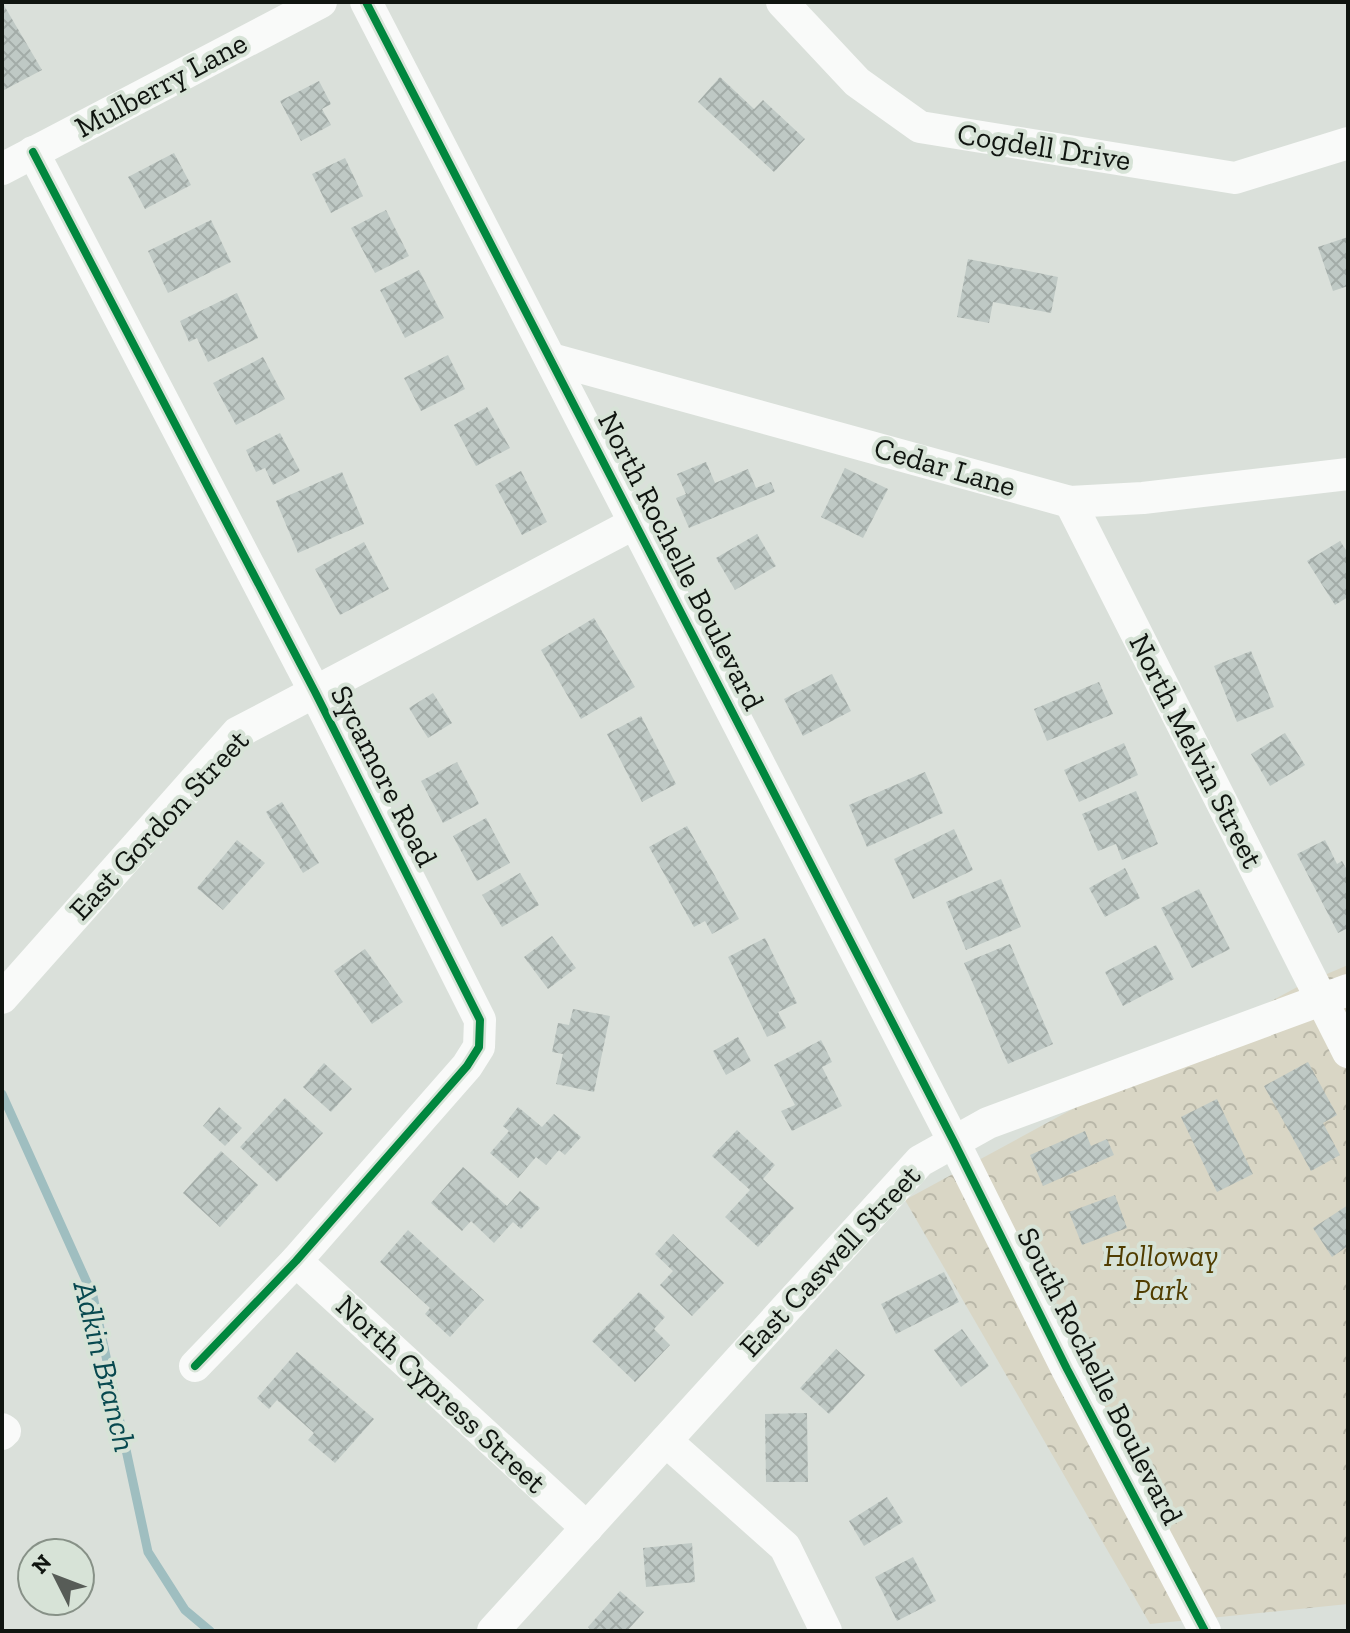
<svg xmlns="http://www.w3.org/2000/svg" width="1350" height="1633" font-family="'Zilla Slab',serif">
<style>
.park{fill:url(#park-crowns)}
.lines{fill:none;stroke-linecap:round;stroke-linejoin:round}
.stream{stroke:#9fbec0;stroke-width:9}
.building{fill:url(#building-cross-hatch)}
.minor{stroke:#f9faf9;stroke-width:32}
.cycleway-casing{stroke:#d7e3d7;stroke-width:13}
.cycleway{stroke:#00873e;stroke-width:8}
.labels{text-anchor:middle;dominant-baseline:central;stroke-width:8;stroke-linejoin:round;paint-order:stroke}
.street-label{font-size:30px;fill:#101510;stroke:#d7e3d7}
.park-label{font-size:30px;font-style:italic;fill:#503d01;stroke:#d7e3d7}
.water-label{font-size:32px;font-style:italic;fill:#08494f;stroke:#d7e3d7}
</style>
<defs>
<pattern id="park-crowns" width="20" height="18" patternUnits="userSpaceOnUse" patternTransform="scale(2)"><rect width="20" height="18" fill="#d9d6c5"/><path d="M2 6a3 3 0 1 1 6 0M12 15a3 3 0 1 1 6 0" fill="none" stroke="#b9b7a8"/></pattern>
<pattern id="building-cross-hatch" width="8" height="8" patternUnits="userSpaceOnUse" patternTransform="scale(2)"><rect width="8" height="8" fill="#bfc9c5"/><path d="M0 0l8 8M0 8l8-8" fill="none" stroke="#a3aca8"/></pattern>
</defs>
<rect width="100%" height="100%" fill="#dae0da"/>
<path class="park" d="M1348,965V1604L1150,1624L905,1200L1301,985Z"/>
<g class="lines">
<path class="stream" d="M2,1094L93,1296L148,1552L185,1610L210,1631"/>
</g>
<g class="building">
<path d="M2,2L42,70L4,90L2,86Z"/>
<path d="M720,77L754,109L763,100L805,139L774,172L698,102Z"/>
<path d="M319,81L331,104L322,109L331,125L301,141L280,101Z"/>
<path d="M174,153L191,185L145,209L128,177Z"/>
<path d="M345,158L363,196L331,213L312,174Z"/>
<path d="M386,210L409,256L375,273L351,228Z"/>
<path d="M211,220L231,262L168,293L148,251Z"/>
<path d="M1348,237V286L1333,291L1318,247Z"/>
<path d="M968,259L1058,277L1051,313L993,302L989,323L957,317Z"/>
<path d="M419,270L444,318L405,338L380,290Z"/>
<path d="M237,293L258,338L208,362L197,338L189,342L180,321Z"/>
<path d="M448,355L465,389L421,411L404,378Z"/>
<path d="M263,357L285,399L236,425L213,383Z"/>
<path d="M487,407L510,448L476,466L454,425Z"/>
<path d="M280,433L300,471L273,485L265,468L256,472L246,450Z"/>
<path d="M706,462L715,483L748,469L756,488L771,482L775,492L689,528L676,498L686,494L677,474Z"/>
<path d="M845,468L888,489L863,538L821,517Z"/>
<path d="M521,471L547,522L522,535L495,485Z"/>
<path d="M342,472L364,524L298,553L276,501Z"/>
<path d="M757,534L776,566L735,590L716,558Z"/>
<path d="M1340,541L1348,553V597L1335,605L1307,561Z"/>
<path d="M364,542L389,589L340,615L315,569Z"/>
<path d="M594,618L635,687L581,719L541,650Z"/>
<path d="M1251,651L1274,707L1237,722L1214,666Z"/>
<path d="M832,674L851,711L803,736L784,699Z"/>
<path d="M1099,682L1113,714L1047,741L1034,709Z"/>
<path d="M433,693L452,723L428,738L409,708Z"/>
<path d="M641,716L676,784L642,802L607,734Z"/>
<path d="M1285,733L1305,765L1270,786L1251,754Z"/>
<path d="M1124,743L1138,775L1079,802L1064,770Z"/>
<path d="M457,762L479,804L443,823L421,781Z"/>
<path d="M925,772L943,813L867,847L849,805Z"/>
<path d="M1136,791L1158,844L1122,860L1116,844L1098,851L1082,814Z"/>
<path d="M282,802L319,863L303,873L266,812Z"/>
<path d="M486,818L510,863L477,881L453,836Z"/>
<path d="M687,826L739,919L712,934L705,921L694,927L649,847Z"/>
<path d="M954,829L973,870L913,899L894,859Z"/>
<path d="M237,840L265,863L223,910L197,888Z"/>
<path d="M1325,840L1337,864L1342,861L1348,872V928L1338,933L1297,854Z"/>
<path d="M1125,868L1140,898L1105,917L1089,888Z"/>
<path d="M520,873L539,905L502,927L482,895Z"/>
<path d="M1001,879L1021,927L966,950L946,902Z"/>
<path d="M1199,889L1230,949L1192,968L1161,908Z"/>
<path d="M552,936L576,968L548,989L524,957Z"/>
<path d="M765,938L797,1003L778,1012L786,1028L767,1037L728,957Z"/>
<path d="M1010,944L1053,1044L1008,1064L964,963Z"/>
<path d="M1156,945L1174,979L1123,1006L1105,972Z"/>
<path d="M365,949L403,1002L372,1024L334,971Z"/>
<path d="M573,1009L610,1016L594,1092L556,1084L563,1054L552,1052L558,1023L569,1025Z"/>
<path d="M738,1037L751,1061L726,1075L713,1051Z"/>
<path d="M821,1040L832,1062L822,1067L842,1106L792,1131L781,1111L795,1105L774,1065Z"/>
<path d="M1308,1062L1337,1115L1323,1123L1340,1155L1311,1171L1264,1086Z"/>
<path d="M324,1063L352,1089L331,1112L303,1087Z"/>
<path d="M285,1098L323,1133L277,1182L240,1147Z"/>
<path d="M1217,1099L1253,1174L1217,1192L1181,1117Z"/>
<path d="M219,1107L242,1128L225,1146L203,1126Z"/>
<path d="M518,1107L542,1127L554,1114L581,1137L565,1155L559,1150L546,1165L536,1157L518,1178L490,1153L509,1131L503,1126Z"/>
<path d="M737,1130L775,1165L763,1179L794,1208L758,1247L725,1217L750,1190L712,1156Z"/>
<path d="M1085,1131L1091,1146L1107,1139L1114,1155L1043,1186L1030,1155Z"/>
<path d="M221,1151L258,1185L220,1227L183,1193Z"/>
<path d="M463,1167L507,1206L520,1191L540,1208L521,1229L513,1222L494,1243L471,1221L462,1231L431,1203Z"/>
<path d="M1115,1195L1127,1228L1082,1245L1069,1212Z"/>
<path d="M1348,1205V1246L1332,1257L1313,1228Z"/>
<path d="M408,1230L484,1300L450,1337L425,1314L430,1308L380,1262Z"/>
<path d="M673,1234L724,1283L692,1316L660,1285L673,1271L655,1254Z"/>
<path d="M944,1272L959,1302L896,1334L881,1304Z"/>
<path d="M639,1292L665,1317L654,1329L670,1345L635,1382L592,1341Z"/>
<path d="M962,1329L989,1366L961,1387L934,1350Z"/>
<path d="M836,1349L865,1375L829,1414L800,1388Z"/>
<path d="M297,1352L374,1419L335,1463L308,1440L314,1433L277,1400L269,1409L257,1398Z"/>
<path d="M807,1413L808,1482H766L765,1414Z"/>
<path d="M887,1497L903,1522L864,1546L849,1521Z"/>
<path d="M692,1543L695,1582L646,1587L643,1548Z"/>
<path d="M913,1557L936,1601L897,1621L875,1577Z"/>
<path d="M620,1591L644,1612L627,1631H592L588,1627Z"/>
</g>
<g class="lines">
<g class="minor">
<path d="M366,2L954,1142L1067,1369L1205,1631"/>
<path d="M782,2L857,82L920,127L1235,178L1348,143"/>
<path d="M33,152L315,692L480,1020L479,1047L467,1066L296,1261L195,1366"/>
<path d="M2,169L321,2"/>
<path d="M551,359L1070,502L1143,498L1348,474"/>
<path d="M1070,502L1348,1052"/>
<path d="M2,998L237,733L635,523"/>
<path d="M296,1261L587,1528"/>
<path d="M2,1429L5,1431L2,1434"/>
<path d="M666,1441L785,1547L826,1631"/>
<path d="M493,1631L920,1161L988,1123L1348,990"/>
</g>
<g class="cycleway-casing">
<g id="cycleway">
<path d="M366,2L954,1142L1067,1369L1205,1631"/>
<path d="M33,152L315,692L480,1020L479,1047L467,1066L296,1261L195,1366"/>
</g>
</g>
<use href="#cycleway" class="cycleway"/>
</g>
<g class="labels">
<g class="street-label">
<text transform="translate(161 85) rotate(-28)">Mulberry Lane</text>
<text transform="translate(1044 147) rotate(9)">Cogdell Drive</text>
<text transform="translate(945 467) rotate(16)">Cedar Lane</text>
<text transform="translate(681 561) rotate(63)">North Rochelle Boulevard</text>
<text transform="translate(1196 751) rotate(63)">North Melvin Street</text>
<text transform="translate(384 776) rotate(63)">Sycamore Road</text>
<text transform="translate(159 825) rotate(-47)">East Gordon Street</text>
<text transform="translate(830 1261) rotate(-47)">East Caswell Street</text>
<text transform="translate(1100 1376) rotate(63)">South Rochelle Boulevard</text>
<text transform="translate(441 1394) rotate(43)">North Cypress Street</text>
</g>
<g class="park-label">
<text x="1161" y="1256">Holloway<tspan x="1161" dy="34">Park</tspan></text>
</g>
<g class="water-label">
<text transform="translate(105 1366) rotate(76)">Adkin Branch</text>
</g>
</g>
<rect width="1350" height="1633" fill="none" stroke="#101510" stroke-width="8"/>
<g transform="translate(56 1577) rotate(312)"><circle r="38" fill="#d7e3d7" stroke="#879187" stroke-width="2"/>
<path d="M0-6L14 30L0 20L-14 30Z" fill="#575c57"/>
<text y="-12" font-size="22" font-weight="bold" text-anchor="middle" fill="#101510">N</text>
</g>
</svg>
